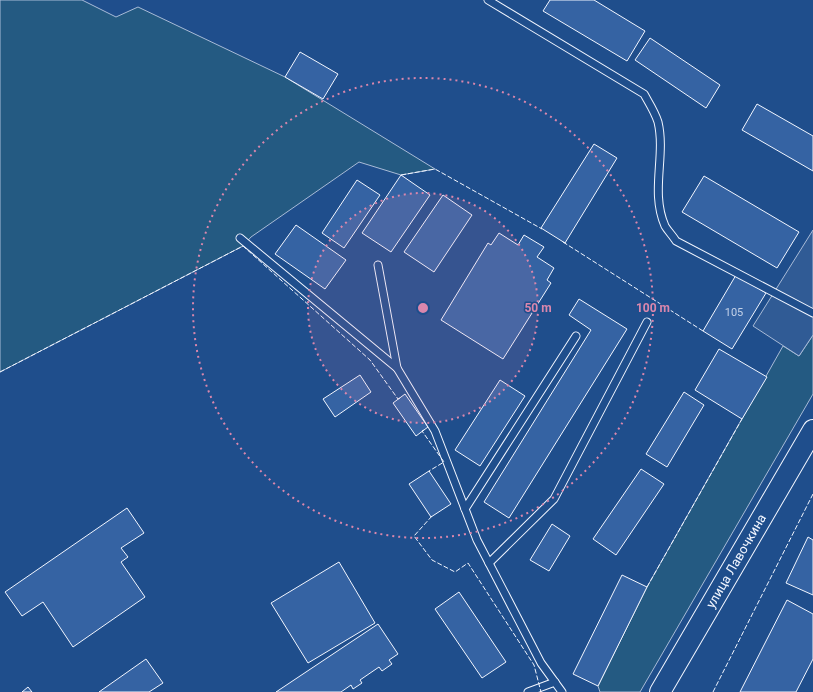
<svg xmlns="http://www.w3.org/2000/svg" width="813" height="692" font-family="Roboto,sans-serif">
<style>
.green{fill:#245a82;stroke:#a8bbd7}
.parking{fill:#305b95;stroke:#a8bbd7}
.building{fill:#3563a3;stroke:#f2f6ff}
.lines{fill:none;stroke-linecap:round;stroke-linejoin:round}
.service-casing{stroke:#f2f6ff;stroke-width:9}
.secondary-casing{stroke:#f2f6ff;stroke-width:22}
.service{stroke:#1f4e8c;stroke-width:7}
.secondary{stroke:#1f4e8c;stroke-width:20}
.fence{stroke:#f2f6ff;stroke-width:1;stroke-dasharray:5 2;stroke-linecap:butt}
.ring{fill:none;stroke:#da87ad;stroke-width:2;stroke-dasharray:2 4}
.labels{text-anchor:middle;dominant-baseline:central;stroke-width:3;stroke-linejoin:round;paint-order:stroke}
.number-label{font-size:11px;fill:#c3d1e8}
.street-label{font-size:13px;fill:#f2f6ff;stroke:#1f4e8c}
.centre{fill:#da87ad;stroke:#1f4e8c;stroke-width:2}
.ring-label{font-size:12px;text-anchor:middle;font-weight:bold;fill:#da87ad;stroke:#1f4e8c;stroke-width:3;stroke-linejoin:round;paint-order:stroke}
</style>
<rect width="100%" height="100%" fill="#1f4e8c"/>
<g class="green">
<path d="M0,0H82L116,17L138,7L285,77L435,169L401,175L359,162L251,237L243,246L0,372Z"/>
<path d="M813,335V394L640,692H600L598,686L647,587L783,346L799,356Z"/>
</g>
<path class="parking" d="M813,230V335L799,356L753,326Z"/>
<g class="building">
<path d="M550,0H594L645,31L627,61L543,11Z"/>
<path d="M650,38L720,85L706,108L635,60Z"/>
<path d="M300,52L338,74L323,99L285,77Z"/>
<path d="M757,104L813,136V171L742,130Z"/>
<path d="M594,144L617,158L565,243L541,228Z"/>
<path d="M401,175L430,195L391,252L362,233Z"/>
<path d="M704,176L799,232L777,268L682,212Z"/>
<path d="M357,180L380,195L344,248L322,233Z"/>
<path d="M443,195L472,215L434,272L404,252Z"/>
<path d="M296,225L346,260L325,289L275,254Z"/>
<path d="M499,233L518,245L524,235L544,247L537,257L554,268L547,280L551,283L503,359L441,320L488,243L491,245Z"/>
<path d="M736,275L766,293L732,349L703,331Z"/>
<path d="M579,299L627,329L509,518L484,502L591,330L569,315Z"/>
<path d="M719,349L767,377L742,419L695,390Z"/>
<path d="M360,375L371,392L335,417L323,399Z"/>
<path d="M500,380L525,396L480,466L455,450Z"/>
<path d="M684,392L704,405L667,467L646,454Z"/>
<path d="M405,394L428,427L416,436L393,403Z"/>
<path d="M641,469L664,484L616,555L593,539Z"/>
<path d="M429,471L451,504L431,517L409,484Z"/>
<path d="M127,508L144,533L121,548L128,557L121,562L145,597L73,647L43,602L22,616L5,592Z"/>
<path d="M552,524L570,536L549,571L530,560Z"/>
<path d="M808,537L813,540V595L786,583Z"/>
<path d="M339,562L375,623L308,663L271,603Z"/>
<path d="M622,575L647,587L598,686L573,674Z"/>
<path d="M459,592L506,662L482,678L435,609Z"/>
<path d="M787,600L813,614V659L796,692H740Z"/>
<path d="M378,624L398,654L389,660L392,664L382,671L379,667L360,680L362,683L353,689L351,685L341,692H276Z"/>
<path d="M146,659L163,683L149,692H99Z"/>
<path d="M28,687L32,692H22Z"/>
</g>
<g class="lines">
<g class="service-casing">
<g id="service">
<path d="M488,0L644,94C649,103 655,112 658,122C666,156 650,192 665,226C668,231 673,236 676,241L813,313"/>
<path d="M240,238L397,368"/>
<path d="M378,265L397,368L435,431L477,540L541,663L562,692"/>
<path d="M465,509L576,336"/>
<path d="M489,563L554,499L647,322"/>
<path d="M528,692L555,682"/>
</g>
</g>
<g class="secondary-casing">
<path id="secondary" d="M660,692L813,430"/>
</g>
<use href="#service" class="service"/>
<use href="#secondary" class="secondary"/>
<g class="fence">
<path d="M401,175L435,169L542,229"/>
<path d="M563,242L703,331"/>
<path d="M0,372L243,246L370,360L398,399L400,398"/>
<path d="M424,430L422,431L444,462L429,471L430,472"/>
<path d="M432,516L414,536L432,560L455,572L468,563L534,665L541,692"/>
<path d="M647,587L742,419"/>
<path d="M713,692L813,494"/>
</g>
</g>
<circle cx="423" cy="308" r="115" fill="#da87ad" fill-opacity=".12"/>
<g class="ring">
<circle cx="423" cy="308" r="115"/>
<circle cx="423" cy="308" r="230"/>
</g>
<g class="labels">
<g class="number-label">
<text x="734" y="312">105</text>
</g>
<g class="street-label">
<text transform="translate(736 561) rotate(-60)">улица Лавочкина</text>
</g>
</g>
<circle cx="423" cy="308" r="6" class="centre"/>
<g class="ring-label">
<text x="538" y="312">50 m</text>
<text x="653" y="312">100 m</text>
</g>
</svg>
